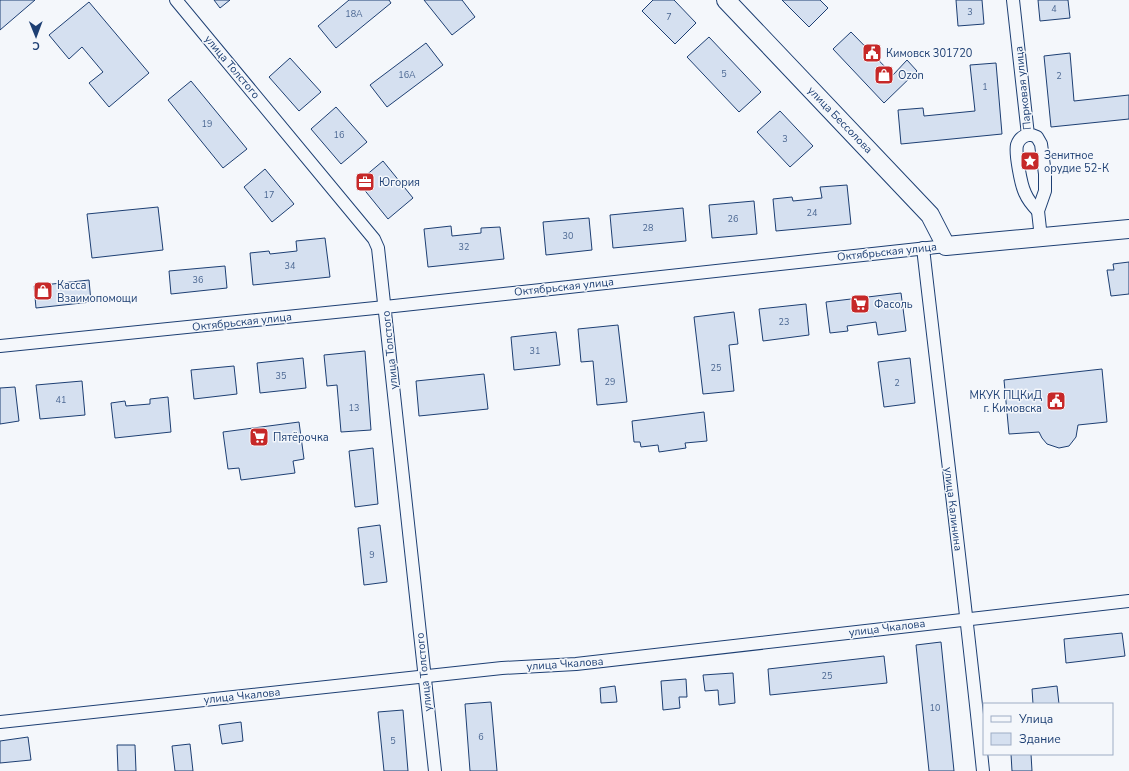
<svg xmlns="http://www.w3.org/2000/svg" width="1129" height="771" font-family="'Nunito Sans',sans-serif">
<style>
.building{fill:#d5e0f0;stroke:#1d3f73}
.lines{fill:none;stroke-linecap:round;stroke-linejoin:round}
.street-casing{stroke:#1d3f73;stroke-width:14}
.secondary-casing{stroke:#1d3f73;stroke-width:20}
.street{stroke:#f4f7fb;stroke-width:12}
.secondary{stroke:#f4f7fb;stroke-width:18}
.labels{text-anchor:middle;dominant-baseline:central;stroke-width:3;stroke-linejoin:round;paint-order:stroke}
.number-label{font-size:9px;fill:#4b6792}
.poi-label{font-size:11px;fill:#1d3f73;stroke:#f4f7fb;text-anchor:start}
.street-label{font-size:11px;fill:#1d3f73;stroke:#f4f7fb}
</style>
<rect width="100%" height="100%" fill="#f4f7fb"/>
<g class="building">
<path d="M0,0H35L0,30Z"/>
<path d="M214,0H230L220,8Z"/>
<path d="M349,0H389L391,3L336,48L318,26Z"/>
<path d="M424,0H462L475,17L452,35Z"/>
<path d="M653,0H674L696,23L675,44L642,11Z"/>
<path d="M782,0H820L828,8L809,27Z"/>
<path d="M956,0H982L984,24L958,26Z"/>
<path d="M1038,0H1068L1070,18L1040,21Z"/>
<path d="M89,2L149,73L109,107L89,83L103,72L82,47L69,59L49,35Z"/>
<path d="M851,32L893,75L907,60L917,71L884,103L833,49Z"/>
<path d="M709,37L761,92L739,112L687,57Z"/>
<path d="M426,43L443,65L387,107L370,85Z"/>
<path d="M1070,53L1074,101L1129,95V119L1051,127L1044,56Z"/>
<path d="M290,58L321,92L299,111L269,77Z"/>
<path d="M996,63L1002,134L901,144L898,110L923,108L924,116L975,111L970,65Z"/>
<path d="M191,81L247,149L223,168L168,100Z"/>
<path d="M336,107L367,142L341,164L311,129Z"/>
<path d="M780,111L813,146L790,167L757,132Z"/>
<path d="M383,161L413,198L388,219L358,182Z"/>
<path d="M265,169L294,204L272,222L244,187Z"/>
<path d="M847,185L851,224L776,231L773,199L792,197L793,201L822,198L820,187Z"/>
<path d="M754,201L757,234L712,238L709,205Z"/>
<path d="M158,207L163,250L92,258L87,214Z"/>
<path d="M683,208L686,241L613,248L610,215Z"/>
<path d="M589,218L592,250L546,255L543,222Z"/>
<path d="M451,226L452,236L481,233V228L500,227L504,259L428,267L424,229Z"/>
<path d="M325,238L330,277L253,285L250,253L269,251L270,254L297,251L296,241Z"/>
<path d="M1129,262V294L1111,296L1107,270H1114L1113,264Z"/>
<path d="M225,266L227,288L171,294L169,271Z"/>
<path d="M89,280L91,302L36,308L34,286Z"/>
<path d="M901,293L906,331L878,335L876,322L847,326L848,331L830,333L826,302Z"/>
<path d="M806,304L809,335L763,341L759,309Z"/>
<path d="M734,312L738,344L729,345L734,391L703,394L694,317Z"/>
<path d="M618,325L627,402L597,405L593,361L581,362L578,329Z"/>
<path d="M556,332L560,365L514,370L511,337Z"/>
<path d="M365,351L371,430L341,432L337,385L327,386L324,355Z"/>
<path d="M303,358L306,388L260,393L257,363Z"/>
<path d="M910,358L915,403L884,407L878,362Z"/>
<path d="M234,366L237,394L194,399L191,370Z"/>
<path d="M1102,369L1107,422L1078,425L1076,437L1069,446L1059,448L1047,444L1042,438L1039,432L1009,434L1004,380Z"/>
<path d="M484,374L488,409L419,416L416,381Z"/>
<path d="M82,381L85,415L40,419L36,385Z"/>
<path d="M15,387L19,421L0,424V388Z"/>
<path d="M168,397L171,432L115,438L111,403L125,401L126,406L150,404V399Z"/>
<path d="M704,412L707,441L685,443L686,448L659,452L658,445L641,447L640,442H634L632,421Z"/>
<path d="M299,422L304,459L293,461L295,473L241,480L239,468L228,469L223,432Z"/>
<path d="M373,448L378,504L355,507L349,451Z"/>
<path d="M380,525L387,582L364,585L358,528Z"/>
<path d="M1122,633L1125,656L1066,663L1064,639Z"/>
<path d="M941,642L954,771H929L916,645Z"/>
<path d="M884,656L887,683L770,695L768,669Z"/>
<path d="M733,673L735,703L719,705L718,690L705,691L703,675Z"/>
<path d="M686,679L687,697H679L680,708L663,710L661,681Z"/>
<path d="M615,686L617,702L601,703L600,688Z"/>
<path d="M1057,686L1059,704H1033L1032,689Z"/>
<path d="M491,702L497,771H470L465,704Z"/>
<path d="M403,710L408,771H384L378,712Z"/>
<path d="M241,722L243,741L222,744L219,725Z"/>
<path d="M28,737L31,760L0,763V741Z"/>
<path d="M190,744L193,771H175L172,746Z"/>
<path d="M117,745H135L136,771H118Z"/>
<path d="M1011,754H1031L1032,771H1012Z"/>
</g>
<g class="lines">
<g class="street-casing">
<g id="street">
<path d="M176,0L374,239L378,248L435,771"/>
<path d="M1013,0L1028,135H1032L1037,137L1041,144L1045,174V191L1038,211L1041,238"/>
<path d="M1028,135C1023,136 1019,139 1017,145C1015,153 1021,185 1025,193C1028,200 1033,206 1038,211"/>
<path d="M923,248C943,422 965,596 983,771"/>
<path d="M0,346L385,307L946,246"/>
<path d="M0,722L502,668L576,664L1129,601"/>
</g>
</g>
<g class="secondary-casing">
<path id="secondary" d="M726,0L930,215L946,246L1129,229"/>
</g>
<use href="#street" class="street"/>
<use href="#secondary" class="secondary"/>
</g>
<defs>
<g id="civic-square" transform="scale(1)"><rect x="-9" y="-9" width="18" height="18" rx="4" fill="#c62828" stroke="#f4f7fb"/><path d="M-.6-6.5H3V-4.5H.6V-3L4-1V1h2V6H-6V1h2V-1L-.6-3ZM-1.2 2.5V6h2.4V2.5Z" fill="#fff"/></g>
<g id="shop-square" transform="scale(1)"><rect x="-9" y="-9" width="18" height="18" rx="4" fill="#c62828" stroke="#f4f7fb"/><path d="M-5-2.5h2.3a2.7 3.5 0 0 1 5.4 0H5L5.5 6h-11ZM-1.5-2.5h3a1.5 2.3 0 0 0-3 0Z" fill="#fff"/></g>
<g id="sight-square" transform="scale(1)"><rect x="-9" y="-9" width="18" height="18" rx="4" fill="#c62828" stroke="#f4f7fb"/><path d="M0-6L1.8-2.2L6-1.7L2.9 1.2L3.7 5.4L0 3.3L-3.7 5.4L-2.9 1.2L-6-1.7L-1.8-2.2Z" fill="#fff"/></g>
<g id="office-square" transform="scale(1)"><rect x="-9" y="-9" width="18" height="18" rx="4" fill="#c62828" stroke="#f4f7fb"/><path d="M-6-3h4V-5.5h4V-3h4V5H-6ZM-1-4.5V-3h2v-1.5ZM-6 0V1H6V0Z" fill="#fff"/></g>
<g id="supermarket-square" transform="scale(1)"><rect x="-9" y="-9" width="18" height="18" rx="4" fill="#c62828" stroke="#f4f7fb"/><path d="M-6-5.5h2.5l.6 2H6L4.5 2H-2.5L-4.4-4H-6ZM-1.5 3.2a1.3 1.3 0 1 0 .1 0ZM3 3.2a1.3 1.3 0 1 0 .1 0Z" fill="#fff"/></g>
</defs>
<g fill-rule="evenodd">
<use href="#civic-square" x="872" y="53"/>
<use href="#shop-square" x="884" y="75"/>
<use href="#sight-square" x="1030" y="161"/>
<use href="#office-square" x="365" y="182"/>
<use href="#shop-square" x="43" y="291"/>
<use href="#supermarket-square" x="860" y="304"/>
<use href="#civic-square" x="1056" y="401"/>
<use href="#supermarket-square" x="259" y="437"/>
</g>
<g class="labels">
<g class="number-label">
<text x="1054" y="9">4</text>
<text x="970" y="12">3</text>
<text x="354" y="14">18А</text>
<text x="669" y="17">7</text>
<text x="724" y="74">5</text>
<text x="407" y="75">16А</text>
<text x="1059" y="76">2</text>
<text x="985" y="87">1</text>
<text x="207" y="124">19</text>
<text x="339" y="135">16</text>
<text x="785" y="139">3</text>
<text x="269" y="195">17</text>
<text x="812" y="213">24</text>
<text x="733" y="219">26</text>
<text x="648" y="228">28</text>
<text x="568" y="236">30</text>
<text x="464" y="247">32</text>
<text x="290" y="266">34</text>
<text x="198" y="280">36</text>
<text x="784" y="322">23</text>
<text x="535" y="351">31</text>
<text x="716" y="368">25</text>
<text x="281" y="376">35</text>
<text x="610" y="382">29</text>
<text x="897" y="383">2</text>
<text x="61" y="400">41</text>
<text x="354" y="408">13</text>
<text x="372" y="555">9</text>
<text x="827" y="676">25</text>
<text x="935" y="708">10</text>
<text x="481" y="737">6</text>
<text x="393" y="741">5</text>
</g>
<g class="poi-label">
<text x="886" y="53">Кимовск 301720</text>
<text x="898" y="75">Ozon</text>
<text x="1044" y="155">Зенитное<tspan x="1044" dy="13">орудие 52-К</tspan></text>
<text x="379" y="182">Югория</text>
<text x="57" y="285">Касса<tspan x="57" dy="13">Взаимопомощи</tspan></text>
<text x="874" y="304">Фасоль</text>
<text x="1042" y="395" text-anchor="end">МКУК ПЦКиД<tspan x="1042" dy="13">г. Кимовска</tspan></text>
<text x="273" y="437">Пятёрочка</text>
</g>
<g class="street-label">
<text transform="translate(232 67) rotate(50)">улица Толстого</text>
<text transform="translate(1023 88) rotate(-96)">Парковая улица</text>
<text transform="translate(840 120) rotate(46)">улица Бессолова</text>
<text transform="translate(887 252) rotate(-6)">Октябрьская улица</text>
<text transform="translate(564 287) rotate(-6)">Октябрьская улица</text>
<text transform="translate(242 322) rotate(-6)">Октябрьская улица</text>
<text transform="translate(390 350) rotate(-96)">улица Толстого</text>
<text transform="translate(953 509) rotate(83)">улица Калинина</text>
<text transform="translate(887 628) rotate(-7)">улица Чкалова</text>
<text transform="translate(565 664) rotate(-4)">улица Чкалова</text>
<text transform="translate(424 672) rotate(-96)">улица Толстого</text>
<text transform="translate(242 696) rotate(-6)">улица Чкалова</text>
</g>
</g>
<rect x="983" y="703" width="130" height="52" fill="#f4f7fb" stroke="#9eadc5"/>
<rect x="991" y="716" width="20" height="6" fill="#f4f7fb" stroke="#9eadc5"/>
<text x="1019" y="723" font-size="12" fill="#1d3f73">Улица</text>
<rect x="991" y="733" width="20" height="12" fill="#d5e0f0" stroke="#9eadc5"/>
<text x="1019" y="743" font-size="12" fill="#1d3f73">Здание</text>
<g transform="translate(36 36) rotate(179)" stroke="#f4f7fb" stroke-width="3" paint-order="stroke">
<path d="M0-3L7 15L0 10L-7 15Z" fill="#1d3f73"/>
<text y="-6" font-size="11" font-weight="bold" text-anchor="middle" fill="#1d3f73">С</text>
</g>
</svg>
